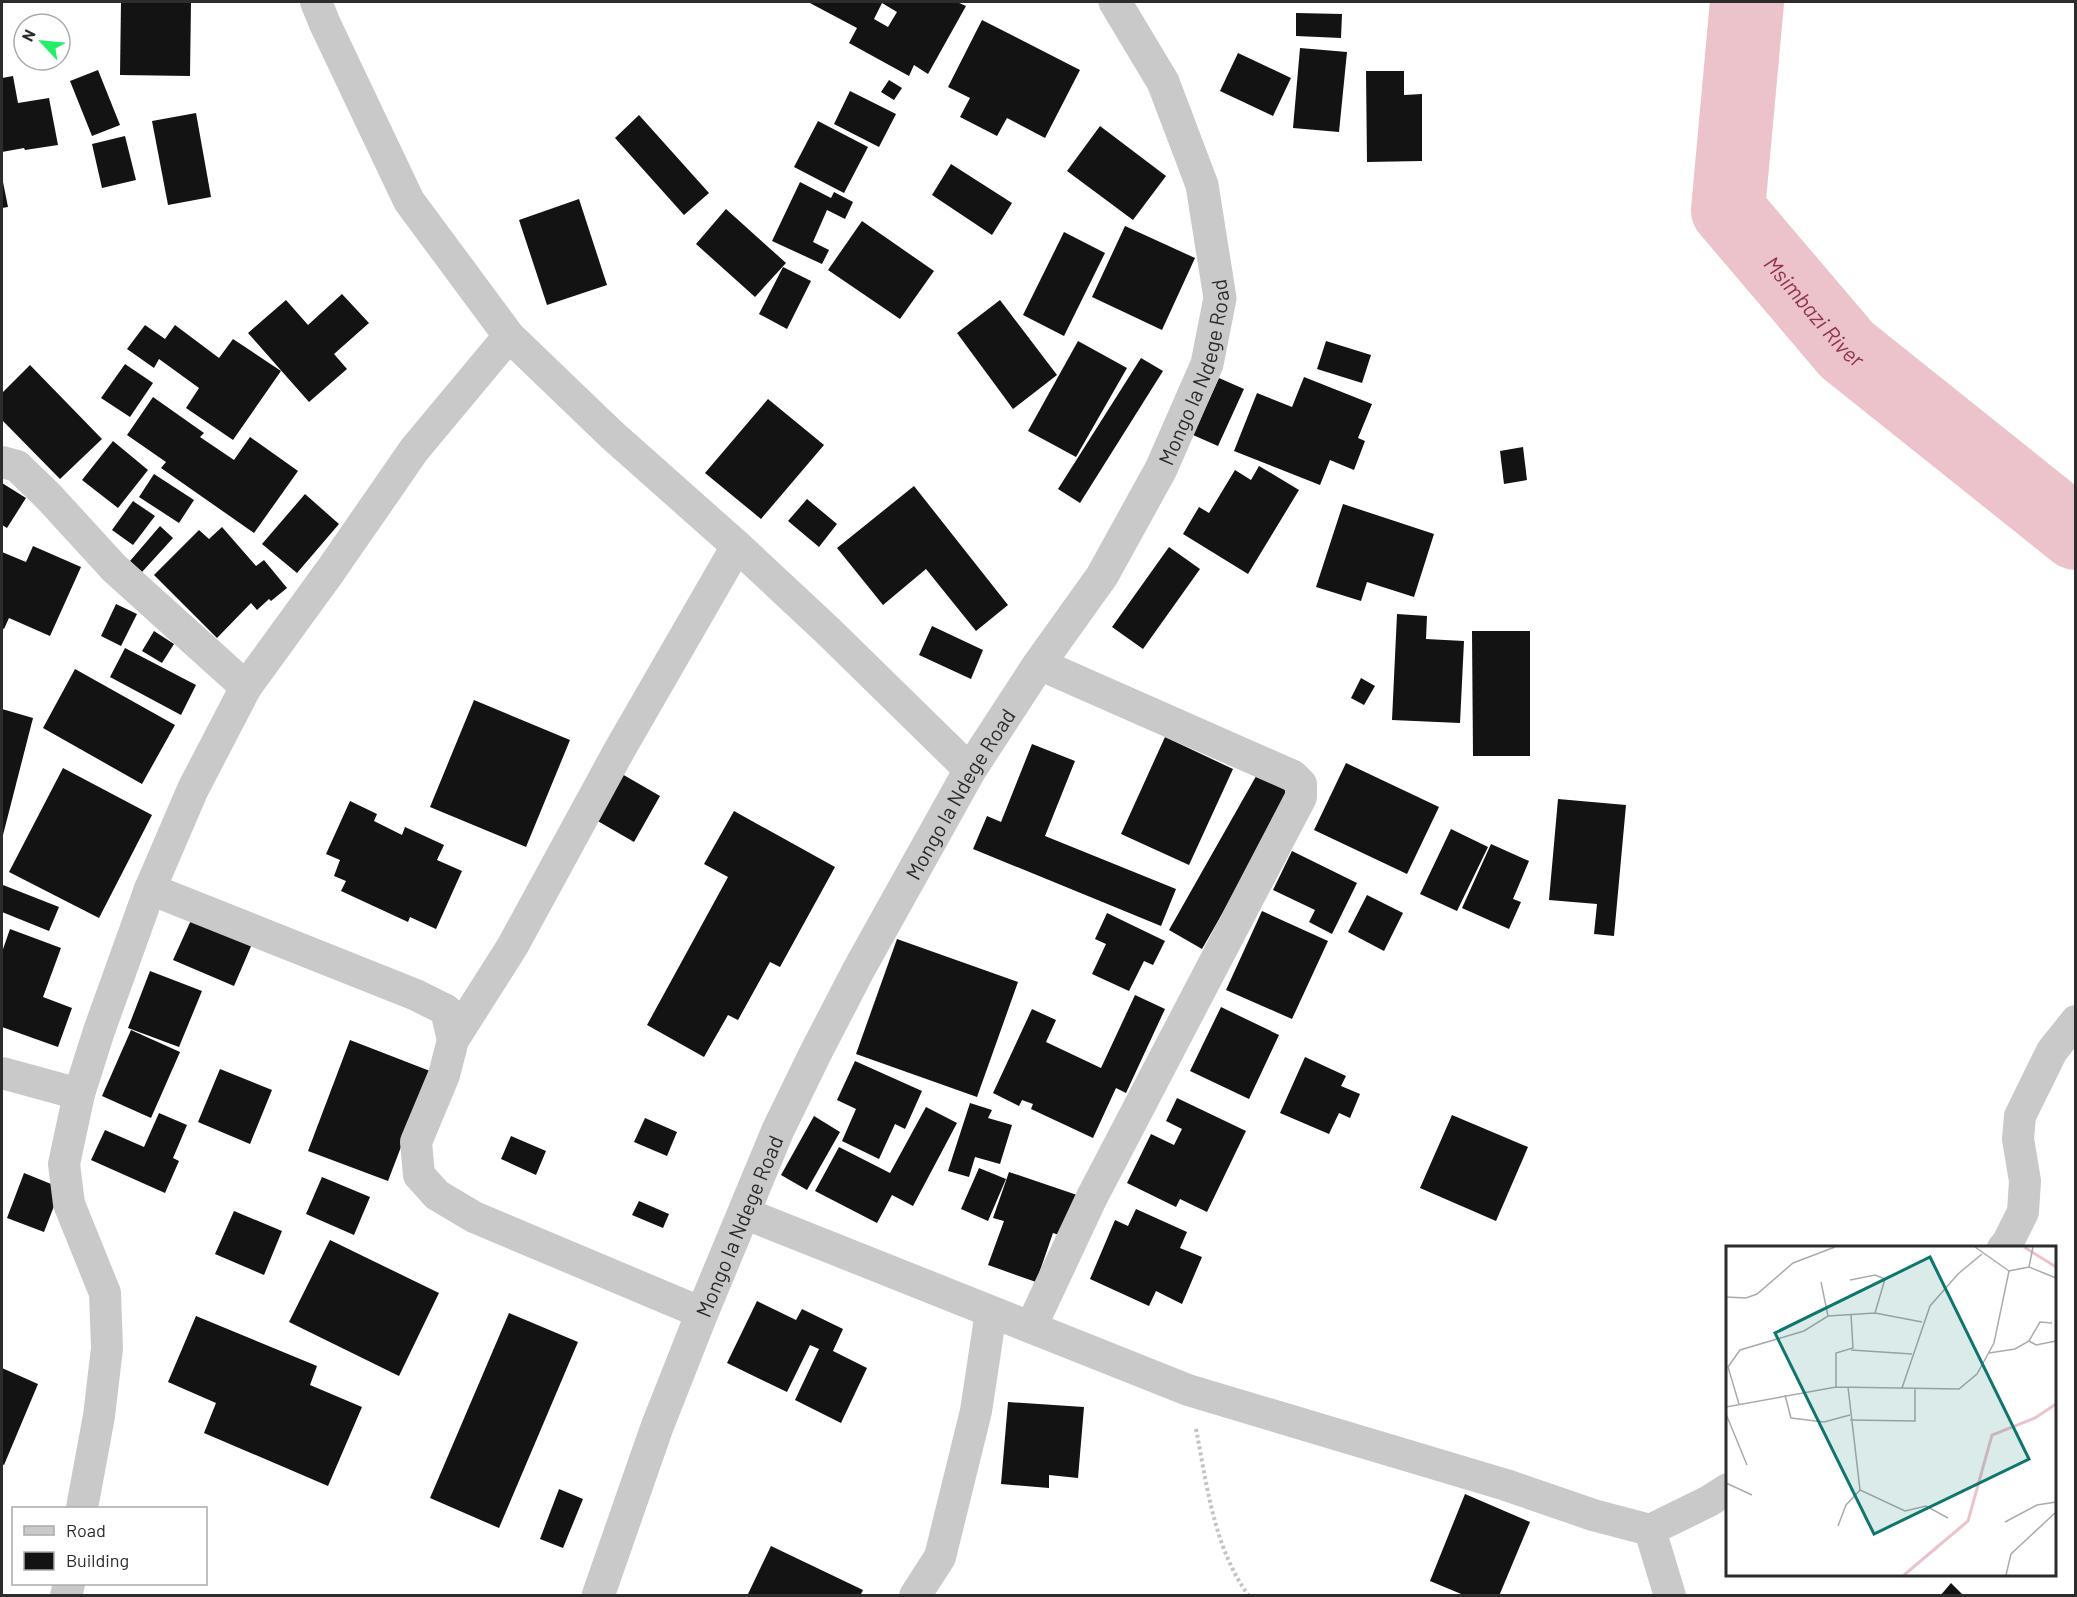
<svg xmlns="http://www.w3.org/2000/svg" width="2077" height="1597" font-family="Barlow,sans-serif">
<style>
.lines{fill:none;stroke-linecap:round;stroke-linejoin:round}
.river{stroke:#ecc2cb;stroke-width:74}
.building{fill:#131313;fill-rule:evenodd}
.path{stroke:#c3c3c3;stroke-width:4;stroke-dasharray:3 3;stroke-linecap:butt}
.minor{stroke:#c9c9c9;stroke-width:32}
.tertiary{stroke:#c9c9c9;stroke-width:33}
.labels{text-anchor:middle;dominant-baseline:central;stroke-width:6;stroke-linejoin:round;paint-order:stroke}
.street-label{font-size:21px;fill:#2c2c2c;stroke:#fff}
.water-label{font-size:22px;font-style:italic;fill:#913649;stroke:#fff}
.inset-river{fill:none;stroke:#ecc2cb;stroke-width:3}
.inset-road{fill:none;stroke:#ababab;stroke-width:1.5}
.view{fill:#0f766e;fill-opacity:0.15;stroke:#0f766e;stroke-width:3}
.inset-edge{fill:none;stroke:#2c2c2c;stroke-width:3}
</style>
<rect width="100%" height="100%" fill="#fff"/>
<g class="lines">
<path class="river" id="s1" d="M1747,2L1728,210L1847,350L2076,533"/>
</g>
<g class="building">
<path d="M121,2H191L190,76L120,75Z"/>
<path d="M808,2H957L966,6L928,74L914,65L909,76L849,43L857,28ZM882,3L897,12L888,27L874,19Z"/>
<path d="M1296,13L1342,14L1341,38L1296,36Z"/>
<path d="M982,20L1080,70L1045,138L1007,118L997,136L960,117L970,98L948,87Z"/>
<path d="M1300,48L1347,52L1339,132L1293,128Z"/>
<path d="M1238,53L1291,78L1273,116L1220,91Z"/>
<path d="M98,70L120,125L92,136L70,81Z"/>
<path d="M1366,71H1404V95L1422,94V161L1367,162Z"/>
<path d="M13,76L18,103L49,98L58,145L25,150L24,148L2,152V78Z"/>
<path d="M889,80L902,88L894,100L881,92Z"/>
<path d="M850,91L896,114L879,147L834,124Z"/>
<path d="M196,113L211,197L168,205L152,121Z"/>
<path d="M639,115L709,193L684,215L615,138Z"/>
<path d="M818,121L868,147L844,193L794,167Z"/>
<path d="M1100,126L1166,176L1133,220L1067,171Z"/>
<path d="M125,136L136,180L102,188L92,144Z"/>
<path d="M951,164L1012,203L992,235L932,195Z"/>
<path d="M2,177L8,207L2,208Z"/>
<path d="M800,182L831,198L834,192L853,202L845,219L827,210L813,242L829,250L822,264L772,241Z"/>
<path d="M579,199L607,285L547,305L519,220Z"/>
<path d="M726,209L786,263L755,297L696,244Z"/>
<path d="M862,221L934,271L900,319L828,270Z"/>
<path d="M1125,226L1195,258L1162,330L1092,297Z"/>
<path d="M1064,232L1105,253L1064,336L1023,315Z"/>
<path d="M783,267L811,281L787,329L759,314Z"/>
<path d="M342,294L369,323L334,354L347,369L309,402L248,333L286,300L308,325Z"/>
<path d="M1000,300L1057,375L1013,409L957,333Z"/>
<path d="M145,325L165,339L175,325L219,358L233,339L281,371L233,440L186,408L199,388L159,359L154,368L127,349Z"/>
<path d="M1078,341L1127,368L1076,457L1028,431Z"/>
<path d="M1326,341L1371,355L1362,383L1317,369Z"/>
<path d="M1141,358L1163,371L1080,503L1058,489Z"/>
<path d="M125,364L153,383L130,417L101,398Z"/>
<path d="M30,365L102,439L60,479L2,420V393Z"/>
<path d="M1304,377L1372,404L1358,438L1365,441L1354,470L1330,460L1320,485L1234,451L1257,393L1292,407Z"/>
<path d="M1219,378L1244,389L1218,446L1193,435Z"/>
<path d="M153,397L204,433L200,437L234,460L250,437L298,471L254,533L161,468L166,462L127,435Z"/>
<path d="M768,399L824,445L761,519L705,473Z"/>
<path d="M113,441L148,470L118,508L82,480Z"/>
<path d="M1523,447L1527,480L1504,484L1500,451Z"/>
<path d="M1259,466L1299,490L1248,574L1183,534L1199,507L1209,513L1235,470L1251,480Z"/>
<path d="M154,474L194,500L179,523L139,497Z"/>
<path d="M2,483L26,498L7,528L2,525Z"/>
<path d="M914,486L1008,605L976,631L926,569L883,605L837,548Z"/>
<path d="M305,494L339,524L297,573L262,544Z"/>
<path d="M807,499L837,524L819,547L788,521Z"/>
<path d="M133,501L155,516L133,545L112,530Z"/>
<path d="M1343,504L1434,534L1414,597L1367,582L1361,601L1316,587Z"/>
<path d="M160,526L173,538L142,572L130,561Z"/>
<path d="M222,527L256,566L264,560L287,588L271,601L269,599L257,610L251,603L217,638L154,575L199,530L209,539Z"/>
<path d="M33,546L81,567L50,636L9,618L4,629L2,628V552L26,562Z"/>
<path d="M1169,547L1200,569L1143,649L1112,627Z"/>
<path d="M116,604L137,614L121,646L101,636Z"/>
<path d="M1397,614L1427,616L1426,639L1464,641L1460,723L1392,720Z"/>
<path d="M932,626L983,650L971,679L919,655Z"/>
<path d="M154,631L174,644L162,663L142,651Z"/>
<path d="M1472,631H1530V756H1473Z"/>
<path d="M125,648L196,685L181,715L110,677Z"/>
<path d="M75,669L175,725L142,784L43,728Z"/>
<path d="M1361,678L1375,686L1364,705L1351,698Z"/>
<path d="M474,700L570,740L526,847L430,807Z"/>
<path d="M2,709L33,718L3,835L2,834Z"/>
<path d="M1165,737L1233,769L1189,865L1121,834Z"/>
<path d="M1032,744L1075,761L1045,836L1176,889L1161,926L973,849L987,816L1001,822Z"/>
<path d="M1346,763L1439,807L1407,874L1314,830Z"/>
<path d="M63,768L152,815L99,918L9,872Z"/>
<path d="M615,770L660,796L634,842L589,816Z"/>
<path d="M1259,771L1293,790L1202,949L1169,930Z"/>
<path d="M1558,799L1626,805L1614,936L1594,934L1597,904L1549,900Z"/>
<path d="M350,801L377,814L374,821L402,835L405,827L444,845L437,860L462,871L436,929L410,917L408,922L341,891L346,881L334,876L340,860L326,854Z"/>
<path d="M734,811L835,867L780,967L770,962L738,1020L728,1015L704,1057L647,1025L728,877L704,864Z"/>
<path d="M1451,829L1488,847L1457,911L1420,894Z"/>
<path d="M1491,844L1529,861L1513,899L1521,902L1509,929L1462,908Z"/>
<path d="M1292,851L1357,883L1332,934L1309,922L1315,910L1273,890Z"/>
<path d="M3,885L59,907L49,931L2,912Z"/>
<path d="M1367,895L1403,913L1384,951L1348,932Z"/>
<path d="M1262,911L1328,941L1292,1019L1226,990Z"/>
<path d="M1107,913L1165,941L1153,965L1144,961L1129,991L1092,974L1106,944L1095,939Z"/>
<path d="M192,918L252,944L234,986L173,960Z"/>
<path d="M10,929L61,948L43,997L72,1008L58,1047L2,1027V952Z"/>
<path d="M897,939L1018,982L977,1097L856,1054Z"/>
<path d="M150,971L202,991L179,1047L128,1028Z"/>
<path d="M1135,995L1165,1009L1126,1093L1116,1088L1093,1138L1031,1109L1033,1104L1022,1100L1019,1106L993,1093L1032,1009L1056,1020L1046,1042L1101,1068Z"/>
<path d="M1221,1007L1279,1035L1249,1099L1190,1071Z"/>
<path d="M131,1030L180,1052L151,1118L102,1096Z"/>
<path d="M350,1040L430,1071L388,1181L308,1151Z"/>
<path d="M1305,1057L1346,1076L1341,1086L1360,1094L1350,1118L1339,1113L1329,1134L1280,1113Z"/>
<path d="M855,1061L922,1091L905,1129L895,1124L879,1159L842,1141L856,1109L837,1100Z"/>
<path d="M220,1069L272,1090L250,1144L198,1122Z"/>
<path d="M1177,1098L1246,1131L1207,1212L1180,1199L1176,1207L1127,1183L1151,1134L1174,1145L1182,1129L1166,1121Z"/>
<path d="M970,1103L992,1110L988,1118L1012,1125L1000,1164L975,1157L969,1177L948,1171Z"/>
<path d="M926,1107L957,1123L913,1206L892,1195L877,1223L815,1191L839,1147L890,1173Z"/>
<path d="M159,1113L187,1125L173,1158L179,1161L165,1193L91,1160L105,1130L144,1147Z"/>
<path d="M1452,1115L1528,1147L1496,1221L1420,1188Z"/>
<path d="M814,1116L840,1132L807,1190L781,1175Z"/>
<path d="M645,1118L677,1132L667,1156L634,1142Z"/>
<path d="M511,1136L546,1151L536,1175L501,1159Z"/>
<path d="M979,1168L1006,1179L988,1221L961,1209Z"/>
<path d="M1009,1172L1077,1195L1062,1236L1053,1233L1036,1282L988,1265L1004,1221L993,1218Z"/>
<path d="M24,1173L61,1188L44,1232L7,1218Z"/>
<path d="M322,1177L370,1197L354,1235L306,1214Z"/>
<path d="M639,1201L669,1214L663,1228L632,1215Z"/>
<path d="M1136,1209L1187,1232L1180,1248L1202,1257L1182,1304L1156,1291L1149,1306L1090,1279L1115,1220L1128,1226Z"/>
<path d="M234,1211L282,1231L264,1275L215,1254Z"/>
<path d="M330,1240L439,1293L399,1376L289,1322Z"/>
<path d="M757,1301L796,1320L802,1309L843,1329L833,1351L867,1368L841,1423L795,1400L819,1349L810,1345L787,1392L727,1363Z"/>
<path d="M509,1313L578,1342L499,1528L430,1498Z"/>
<path d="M196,1316L317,1366L310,1385L362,1407L328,1486L204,1433L216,1403L168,1382Z"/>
<path d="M2,1368L38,1384L4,1465L2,1464Z"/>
<path d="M1008,1402L1084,1407L1078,1478L1049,1475V1488L1001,1484Z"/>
<path d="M559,1489L583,1499L563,1548L540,1539Z"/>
<path d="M1465,1494L1530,1522L1499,1596H1466L1430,1581Z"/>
<path d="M771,1546L863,1590L860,1596L748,1594Z"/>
<path d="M1951,1583L1964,1596H1940Z"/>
</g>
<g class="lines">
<path class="path" d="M1196,1429C1207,1485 1214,1549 1249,1596"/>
<g class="minor">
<path d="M316,2L325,24L409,201L509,336L612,435L737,546L827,630L970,770"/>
<path d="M2,462L17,466L49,497L114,568L246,687"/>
<path d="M150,889L416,995L446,1010L453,1040L444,1075L416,1142L419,1175L437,1195L474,1217L702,1313"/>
<path d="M453,1040L512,947L620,749L737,546"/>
<path d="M2,1073L79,1094"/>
<path d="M744,1213L1188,1390L1506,1485L1593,1515L1650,1530L1709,1501L1728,1489"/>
<path d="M2003,1248L2008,1242L2023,1212L2025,1181L2018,1139L2020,1116L2052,1051L2076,1021"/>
<path d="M1031,1327L1092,1197L1301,797V784L1293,776L1039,664"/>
<path d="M82,1508L99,1416L107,1348L105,1293L69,1204L64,1164L79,1094L99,1031L150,889L193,789L246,687L331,570L414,450L509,336"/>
<path d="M1650,1530L1670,1596"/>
<path d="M66,1596L69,1584"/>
<path d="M915,1596L940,1557L976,1411L991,1312"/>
</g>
<path class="tertiary" id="s2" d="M598,1596L657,1427L702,1313L778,1130L815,1054L859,969L970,770L1039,664L1102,576L1161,469L1207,364L1220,298L1202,185L1163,82L1115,2"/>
</g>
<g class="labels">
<g class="street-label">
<text stroke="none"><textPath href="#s2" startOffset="1368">Mongo la Ndege Road</textPath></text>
<text stroke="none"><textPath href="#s2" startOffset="882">Mongo la Ndege Road</textPath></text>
<text stroke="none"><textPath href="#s2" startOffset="396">Mongo la Ndege Road</textPath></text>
</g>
<g class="water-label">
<text stroke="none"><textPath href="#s1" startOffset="342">Msimbazi River</textPath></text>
</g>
</g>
<g transform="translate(1726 1246)">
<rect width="330" height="330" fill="#fff"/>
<path class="inset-river" d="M298,1L330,21M178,329L242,275L266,189L309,172L330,158"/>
<path class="inset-road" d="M249,1L283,25M303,21L307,1M124,34L149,29L159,33L149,67M95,36L102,70M0,51L20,52L31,48L67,17L109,1M303,95L310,99L330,95M125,104L186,108M263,107L289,103L303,95L314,76L326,77M110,141V107L127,102L125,68M122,141L134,244L179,265L200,260L222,272M176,142L204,60L232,28L256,8M59,149L65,172L98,176L124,169M13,158L2,121L14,104L78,85L102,70L149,67L196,76M0,161L110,141L233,143L251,128L268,97L283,25L303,21L330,32M0,168L21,219M124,174L189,175V143M0,237L26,249M279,276L311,259L330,256M112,280L120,259L134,244M280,329L285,308L330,266"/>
<path class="view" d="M204,11L303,213L148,288L49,87Z"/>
<rect width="330" height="330" class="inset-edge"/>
</g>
<rect width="2077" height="1597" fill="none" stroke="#2c2c2c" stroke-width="6"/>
<rect x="12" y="1507" width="195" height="78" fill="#ffffff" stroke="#ababab" stroke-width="1.5"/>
<rect x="24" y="1526" width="30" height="9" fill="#c9c9c9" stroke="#ababab" stroke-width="1.5"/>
<text x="66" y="1537" font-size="18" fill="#2c2c2c">Road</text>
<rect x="24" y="1552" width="30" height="18" fill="#131313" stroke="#ababab" stroke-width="1.5"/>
<text x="66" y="1567" font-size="18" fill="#2c2c2c">Building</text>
<g transform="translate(42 42) rotate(296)"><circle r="28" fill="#ffffff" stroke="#ababab" stroke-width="1.5"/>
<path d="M0-4.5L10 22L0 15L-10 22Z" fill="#22ef66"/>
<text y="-9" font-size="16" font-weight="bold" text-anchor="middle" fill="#2c2c2c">N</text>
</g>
</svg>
